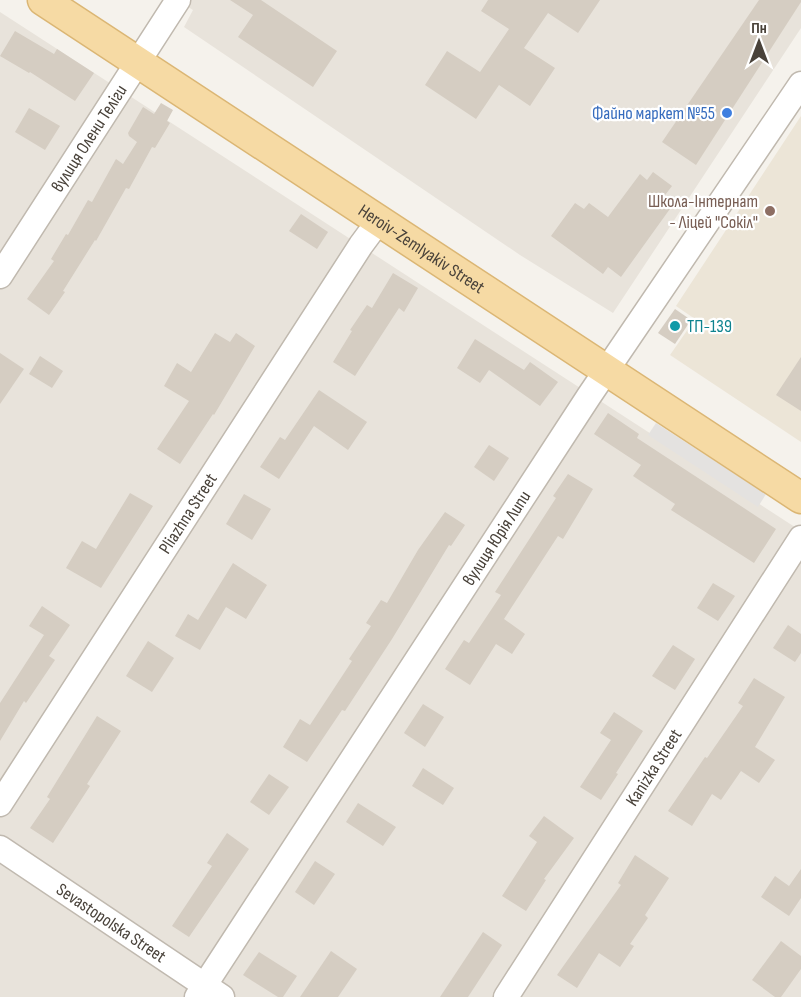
<svg xmlns="http://www.w3.org/2000/svg" width="801" height="997" font-family="'Sofia Sans Condensed',sans-serif">
<style>
.residential{fill:#e8e3db}
.education{fill:#ece5d7}
.parking{fill:#e4e2e0}
.building{fill:#d5cdc2}
.lines{fill:none;stroke-linecap:round;stroke-linejoin:round}
.minor-casing{stroke:#c0b9af;stroke-width:27}
.major-casing{stroke:#dbb674;stroke-width:33}
.minor{stroke:#fff;stroke-width:24}
.major{stroke:#f6daa4;stroke-width:30}
.shop-dot{fill:#3f7fe0;stroke:#fff;stroke-width:2}
.education-dot{fill:#8d6e63;stroke:#fff;stroke-width:2}
.culture-dot{fill:#0f9aa8;stroke:#fff;stroke-width:2}
.labels{text-anchor:middle;dominant-baseline:central;stroke-width:4.5;stroke-linejoin:round;paint-order:stroke}
.shop-label{font-size:18px;fill:#366cbe;stroke:#fff;text-anchor:end}
.street-label{font-size:18px;fill:#49423a;stroke:#fff}
.education-label{font-size:18px;fill:#785e54;stroke:#fff;text-anchor:end}
.culture-label{font-size:18px;fill:#0d838f;stroke:#fff;text-anchor:start}
</style>
<rect width="100%" height="100%" fill="#f5f2ec"/>
<g class="residential">
<path d="M177,0H801V28L613,313L520,255L184,27L193,10Z"/>
<path d="M0,12L801,531V997H0Z"/>
</g>
<path class="education" d="M801,116V442L670,355L695,319L676,306Z"/>
<path class="parking" d="M656,423L766,494L758,507L648,435Z"/>
<g class="building">
<path d="M230,0H261L337,51L313,87L238,37L253,15Z"/>
<path d="M488,0H600L578,33L548,13L524,48L555,68L530,106L499,85L476,119L425,85L447,51L480,72L509,29L481,11Z"/>
<path d="M759,0H801V2L696,165L662,142Z"/>
<path d="M15,31L54,54L57,49L94,73L75,101L30,72L29,73L0,56Z"/>
<path d="M161,103L173,110L167,121L170,123L155,148L152,147L129,189L126,188L96,241L95,240L63,291L65,292L49,315L27,299L54,261L51,259L66,234L68,235L88,200L92,202L116,159L123,164L137,142L129,136L128,133L143,107L154,114Z"/>
<path d="M29,108L60,126L45,150L15,132Z"/>
<path d="M653,172L672,186L662,199L672,206L621,277L608,267L603,274L551,236L575,203L584,209L589,203L608,217L640,174L647,180Z"/>
<path d="M301,214L328,232L317,249L289,231Z"/>
<path d="M393,273L418,288L404,312L399,308L355,376L333,362L352,331L350,330L367,305L372,308Z"/>
<path d="M675,309L691,320L675,344L658,333Z"/>
<path d="M215,333L230,342L236,333L255,346L214,415L213,414L180,464L157,449L189,401L164,386L177,363L191,372Z"/>
<path d="M475,339L524,370L530,362L558,382L540,406L489,370L480,383L457,368Z"/>
<path d="M0,353L24,369L0,404Z"/>
<path d="M40,356L63,371L52,388L29,374Z"/>
<path d="M801,357V411L776,395Z"/>
<path d="M319,390L367,422L348,450L314,426L279,479L260,467L280,437L285,440Z"/>
<path d="M608,413L639,434L637,438L776,529L754,563L671,510L675,504L633,476L641,465L594,434Z"/>
<path d="M489,445L509,458L494,481L474,467Z"/>
<path d="M568,474L593,489L563,539L558,536L504,619L525,634L512,654L496,644L470,685L445,669L464,640L469,643L501,595L495,592L556,498L553,496Z"/>
<path d="M130,493L153,506L101,588L66,568L82,541L96,549Z"/>
<path d="M244,494L271,509L252,540L226,524Z"/>
<path d="M445,512L465,525L451,546L449,545L392,639L345,711L342,710L307,762L283,747L300,719L310,725L352,661L349,659L371,626L366,623L381,600L387,603L418,550Z"/>
<path d="M233,563L267,585L246,619L226,607L200,650L175,636L188,614L198,620Z"/>
<path d="M713,583L735,596L718,621L697,608Z"/>
<path d="M42,606L70,625L49,656L55,660L26,703L24,701L0,741V703L44,635L29,626Z"/>
<path d="M788,625L801,634V653L795,662L773,648Z"/>
<path d="M148,641L174,658L152,692L126,676Z"/>
<path d="M673,645L695,659L675,690L652,676Z"/>
<path d="M754,678L785,697L755,747L775,760L759,783L741,771L721,800L712,794L692,826L668,811L705,757L707,758L743,706L738,703Z"/>
<path d="M423,704L444,717L425,747L404,733Z"/>
<path d="M614,712L643,731L616,773L618,774L601,800L580,787L611,740L600,733Z"/>
<path d="M97,716L121,731L87,784L90,786L53,843L30,828L50,799L47,797Z"/>
<path d="M423,768L454,788L443,805L412,786Z"/>
<path d="M269,774L289,787L269,815L250,802Z"/>
<path d="M358,803L396,827L383,846L346,822Z"/>
<path d="M544,816L574,838L544,879L546,880L526,911L502,896L537,842L529,836Z"/>
<path d="M227,833L249,849L189,937L172,926L212,866L207,863Z"/>
<path d="M635,855L669,878L645,915L648,918L630,944L634,946L620,967L599,953L577,988L557,975L621,885L618,883Z"/>
<path d="M315,861L335,874L314,905L295,892Z"/>
<path d="M801,869V898L789,916L761,897L775,876L789,886Z"/>
<path d="M483,932L502,945L468,997H440Z"/>
<path d="M781,941L801,956V969L781,997H775L752,980Z"/>
<path d="M331,951L357,969L338,997H300Z"/>
<path d="M259,952L297,976L283,997H278L243,975Z"/>
</g>
<g class="lines">
<g class="minor-casing">
<g id="minor">
<path id="s1" d="M0,276L178,0"/>
<path id="s2" d="M0,804L361,245L378,222"/>
<path id="s3" d="M0,848L222,997"/>
<path id="s4" d="M197,997L589,396L801,84"/>
<path id="s5" d="M506,997L801,538"/>
</g>
</g>
<g class="major-casing">
<g id="major">
<path id="s6" d="M43,0L801,498"/>
</g>
</g>
<use href="#minor" class="minor"/>
<use href="#major" class="major"/>
</g>
<circle class="shop-dot" cx="727" cy="113" r="6"/>
<circle class="education-dot" cx="770" cy="211" r="6"/>
<circle class="culture-dot" cx="675" cy="326" r="6"/>
<g class="labels">
<g class="shop-label">
<text x="715" y="113">Файно маркет №55</text>
</g>
<g class="street-label">
<text stroke="none"><textPath href="#s1" startOffset="164">вулиця Олени Теліги</textPath></text>
<text stroke="none"><textPath href="#s6" startOffset="453">Heroiv-Zemlyakiv Street</textPath></text>
<text stroke="none"><textPath href="#s2" startOffset="346">Pliazhna Street</textPath></text>
<text stroke="none"><textPath href="#s4" startOffset="548">вулиця Юрія Липи</textPath></text>
<text stroke="none"><textPath href="#s5" startOffset="273">Kanizka Street</textPath></text>
<text stroke="none"><textPath href="#s3" startOffset="134">Sevastopolska Street</textPath></text>
</g>
<g class="education-label">
<text x="758" y="201">Школа-Інтернат<tspan x="758" dy="21">- Ліцей "Сокіл"</tspan></text>
</g>
<g class="culture-label">
<text x="687" y="326">ТП-139</text>
</g>
</g>
<g transform="translate(759 42)" stroke="#ffffff" stroke-width="4.5" paint-order="stroke">
<path d="M0-4.5L10 22L0 15L-10 22Z" fill="#49423a"/>
<text y="-9" font-size="16" font-weight="bold" text-anchor="middle" fill="#49423a">Пн</text>
</g>
</svg>
